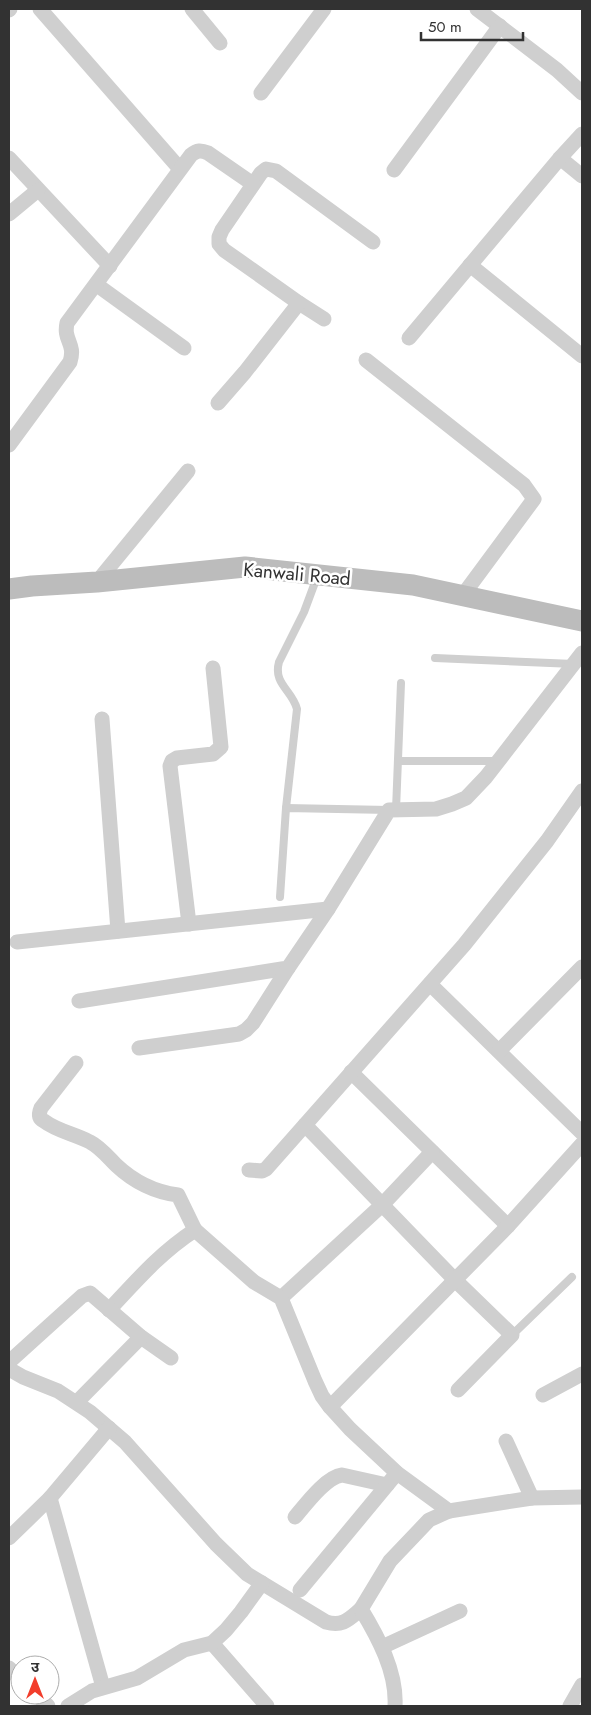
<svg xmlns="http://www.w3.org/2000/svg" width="591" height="1715" font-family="Jost,'Noto Sans Devanagari',sans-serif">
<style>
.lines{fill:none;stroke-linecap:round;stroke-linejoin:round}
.lane{stroke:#cfcfcf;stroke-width:8}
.street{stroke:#cfcfcf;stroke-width:15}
.secondary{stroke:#bcbcbc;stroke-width:21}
.labels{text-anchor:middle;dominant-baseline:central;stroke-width:5;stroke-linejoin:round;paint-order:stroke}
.street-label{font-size:19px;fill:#323232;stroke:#fff}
</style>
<rect width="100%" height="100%" fill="#fff"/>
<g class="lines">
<g class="lane">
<path d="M435,658L574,664"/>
<path d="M399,761H499"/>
<path d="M286,808L297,709C292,690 273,684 279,662L304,612L317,577"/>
<path d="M396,810L401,683"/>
<path d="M280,897L286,808L389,810"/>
<path d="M512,1335L572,1277"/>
</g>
<g class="street">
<path d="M40,9L180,169"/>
<path d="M192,9L220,43"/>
<path d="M477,9L557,70L582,93"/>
<path d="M9,10L10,9"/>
<path d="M261,93L324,9"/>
<path d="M9,158L110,266"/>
<path d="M560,158L582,176"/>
<path d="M394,170L500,26"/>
<path d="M9,214L38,190"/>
<path d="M470,265L582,356"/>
<path d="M97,285L184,348"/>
<path d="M299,303L324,319"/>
<path d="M409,338L560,158L582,134"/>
<path d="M366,360L524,485L534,499L463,595"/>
<path d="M218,403L245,372L299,303L224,250L219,244V237L222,230L261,173L266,169L276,171L373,242"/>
<path d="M9,445L70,362C76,343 63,341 67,323L191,155C197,150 201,150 208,153L253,184"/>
<path d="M97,582L188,471"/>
<path d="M102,719L118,931"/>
<path d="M189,924L170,766L172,761L177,758L213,754L221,747L213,668"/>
<path d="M17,942L328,909"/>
<path d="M430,984L582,1133"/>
<path d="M79,1001L288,968L328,909L389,810L436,809L452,804L466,798L486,777L582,653"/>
<path d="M139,1048L239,1034L246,1030L253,1023L288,968"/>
<path d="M499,1051L582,967"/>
<path d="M76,1063L41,1108C39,1113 38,1118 44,1121C57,1131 75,1134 90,1142C100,1147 108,1157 116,1165C134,1182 154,1192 178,1195L195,1230"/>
<path d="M351,1072L508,1226"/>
<path d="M305,1125L455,1280L512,1335L458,1390"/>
<path d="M249,1170L262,1171L266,1169L464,945L547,841L582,791"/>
<path d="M281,1298L382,1205L432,1152"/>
<path d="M109,1310C137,1280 160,1253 195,1230L254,1282L281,1298L315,1381L322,1396L330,1407L350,1429L397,1473L449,1511"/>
<path d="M9,1362L82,1296L90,1293L141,1337L171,1358"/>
<path d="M9,1369L23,1377L58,1391L90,1412L125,1442L216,1544L247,1574L326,1622C343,1627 349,1619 361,1609"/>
<path d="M543,1395L582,1374"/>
<path d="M77,1402L141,1337"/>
<path d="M330,1407L508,1226L582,1144"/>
<path d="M506,1441L532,1498"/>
<path d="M50,1498L103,1687"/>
<path d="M295,1517C306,1504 326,1477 342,1475L387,1485"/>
<path d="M9,1538L50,1498L109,1428"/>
<path d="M300,1590L397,1473"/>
<path d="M212,1643L267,1706"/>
<path d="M382,1647L460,1611"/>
<path d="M9,1668L20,1679"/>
<path d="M37,1695L48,1706"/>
<path d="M68,1706L92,1691L137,1678L184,1650L212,1643L226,1630L241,1612L262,1583"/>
<path d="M395,1706C397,1672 378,1637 361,1609L390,1561L429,1520L449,1511L532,1498L582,1497"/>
<path d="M570,1706L582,1685"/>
</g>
<path class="secondary" d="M9,589L32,586L97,582L245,567L413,585L582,621"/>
</g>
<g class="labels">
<g class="street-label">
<text transform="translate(297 574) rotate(5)">Kanwali Road</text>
</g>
</g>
<rect width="591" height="1715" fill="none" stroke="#323232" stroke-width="20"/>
<g transform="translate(35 1680)"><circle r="24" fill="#ffffff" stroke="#adadad"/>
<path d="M0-4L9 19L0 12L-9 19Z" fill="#f23d2b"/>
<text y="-8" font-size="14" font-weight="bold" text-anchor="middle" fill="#323232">उ</text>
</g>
<path d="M421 32v8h102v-8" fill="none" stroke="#323232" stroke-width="2.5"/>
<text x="428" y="32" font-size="15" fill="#323232" stroke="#ffffff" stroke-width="4" paint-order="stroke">50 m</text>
</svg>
